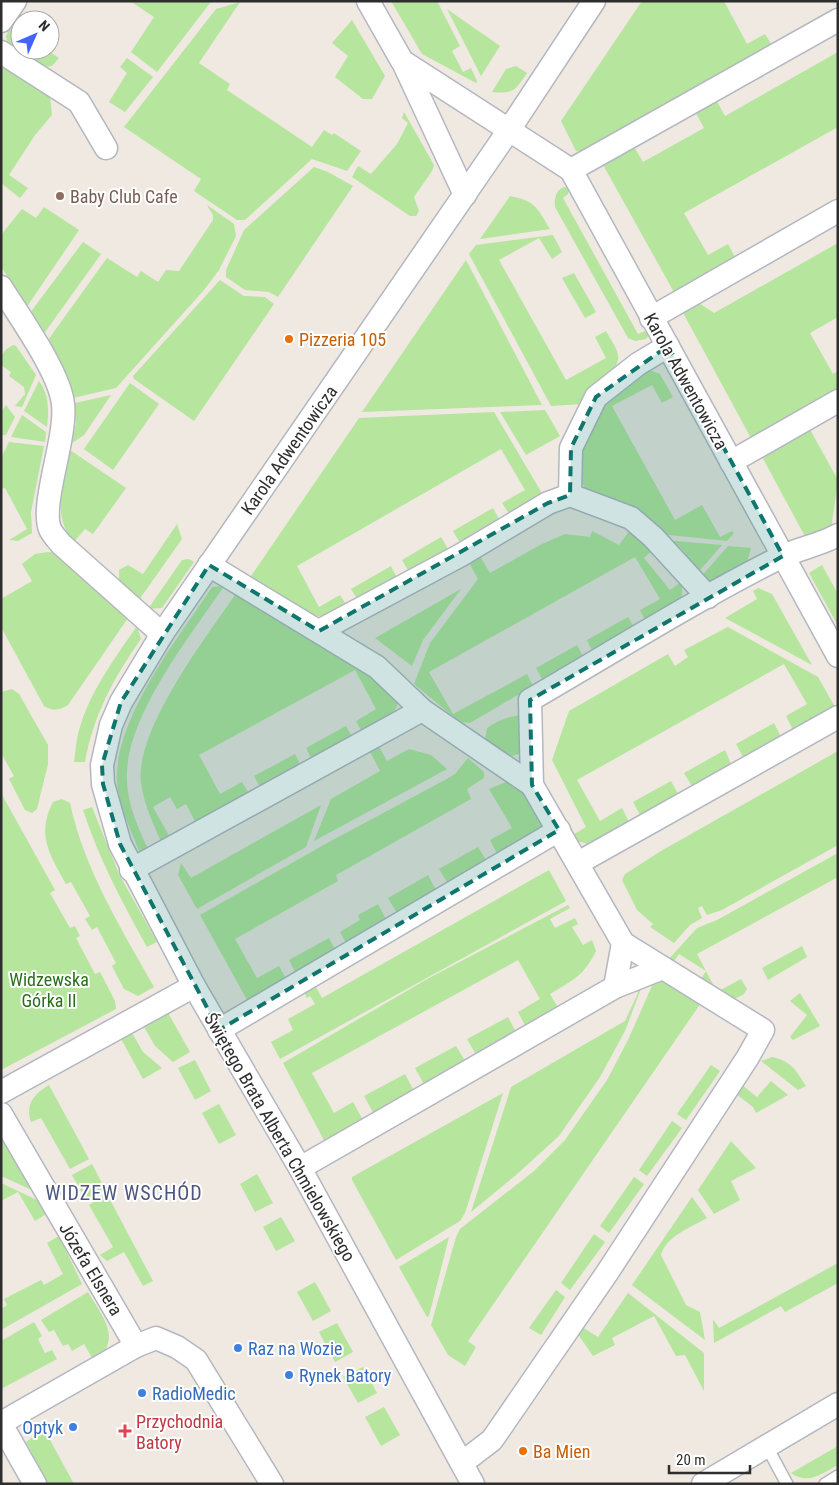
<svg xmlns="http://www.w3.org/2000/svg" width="839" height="1485" font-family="'Roboto Condensed',sans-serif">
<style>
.green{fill:#b6e59e}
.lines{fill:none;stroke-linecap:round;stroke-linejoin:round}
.service-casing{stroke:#b4b7c1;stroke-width:14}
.minor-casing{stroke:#b4b7c1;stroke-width:25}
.service{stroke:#fff;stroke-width:11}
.minor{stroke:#fff;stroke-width:22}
.marked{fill:#0f766e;fill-opacity:0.2;stroke:#0f766e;stroke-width:4;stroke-dasharray:10 6;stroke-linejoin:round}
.education-dot{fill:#8d6e63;stroke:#fff;stroke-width:2}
.food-dot{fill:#e8710a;stroke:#fff;stroke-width:2}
.shop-dot{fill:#3f7fe0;stroke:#fff;stroke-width:2}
.health-dot{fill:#e0444e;stroke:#fff;stroke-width:2}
.labels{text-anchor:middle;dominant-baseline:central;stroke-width:4;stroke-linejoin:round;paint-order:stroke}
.education-label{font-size:18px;fill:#785e54;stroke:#fff;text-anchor:start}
.food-label{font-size:18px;fill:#c56008;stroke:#fff;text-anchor:start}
.street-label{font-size:18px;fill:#2e2e2e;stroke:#fff}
.park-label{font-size:18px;fill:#2c6e1b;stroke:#fff}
.shop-label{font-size:18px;fill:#366cbe;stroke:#fff;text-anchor:start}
.health-label{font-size:18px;fill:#be3a42;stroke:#fff;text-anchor:start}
.quarter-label{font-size:20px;letter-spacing:1px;fill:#4d5680;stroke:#fff}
</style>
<rect width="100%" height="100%" fill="#efe9e1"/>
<g class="green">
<path d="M130,1H215L210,3L157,72L131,52L154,17Z"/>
<path d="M391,1H437L460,46L452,51L463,72L471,68L477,81L476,83L422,54Z"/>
<path d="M642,1H724L747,44L765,34L773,47L584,152L576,151L561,121Z"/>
<path d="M240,2L199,63L230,84L227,90L312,147L324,130L332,135L334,133L361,151L347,171L312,159L245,220H237L194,191L201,179L124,127L216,9Z"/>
<path d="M447,9L500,46L481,76Z"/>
<path d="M352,20L385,76L372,99H363L335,77L348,56L332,43Z"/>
<path d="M10,28L20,34V50H47L59,58L52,66L42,67L8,46L6,36Z"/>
<path d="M838,52V127L684,213L708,255L728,244L736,259L675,294L602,163L633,145L643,162L704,128L694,110L715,98L725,116Z"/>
<path d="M127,58L153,77L125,112L109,102L127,73L120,67Z"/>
<path d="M1,61L50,96L52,115L35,135L9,175L28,188L20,198L1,183Z"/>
<path d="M516,66L527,73C515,91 513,94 492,92L506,69Z"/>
<path d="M404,112L434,165L432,171L414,197L419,211L416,216H410L352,177L358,166L371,174L397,144L408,123L402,118Z"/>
<path d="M314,167L328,172L353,186L278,297L269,292L245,290L226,277V270L244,230Z"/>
<path d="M565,187L569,189L568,194L563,198L638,334L645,331L649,335L646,339L635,341L628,338L555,207C554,198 556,189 565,187Z"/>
<path d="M510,196C536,201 537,208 550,229L480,239Z"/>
<path d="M207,205L234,224L236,236L219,270L204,290L116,388L73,398L68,377L48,340L107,258L137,277L141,271L158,282L166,270L179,271L213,220V215Z"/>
<path d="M44,207L79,230L26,308L1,266V235L22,209L36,218Z"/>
<path d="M553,235L562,252L552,259L539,238L499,260L566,380L606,358L595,337L606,331C610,339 620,351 618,360C616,372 592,394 583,404L551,406L469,254L476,245Z"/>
<path d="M83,242L101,254L43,335L30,313Z"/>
<path d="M838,243V317L810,333L833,374L838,371V391L752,440L681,309L696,301L714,313Z"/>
<path d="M466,260L542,405L362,412Z"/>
<path d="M574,273L596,312L585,318L562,278Z"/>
<path d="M220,280L244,296L265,297L274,304L194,421L134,379L133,376Z"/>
<path d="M13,345L16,346L36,375L22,407L15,406L25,394L24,387L9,376L11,372L1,365C1,355 3,350 13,345Z"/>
<path d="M650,370L660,374L673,397L662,403L652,385L612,406L675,520L702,505L720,537L732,531L734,533L727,541L660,534L586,489L576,474C578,459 591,416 602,405C616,391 634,381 650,370Z"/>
<path d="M39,381C49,394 49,411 47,427L24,411Z"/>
<path d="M130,383L159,404L113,470L84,449Z"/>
<path d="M111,395L84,435L72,443L76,423L75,403Z"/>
<path d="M6,405L15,417L6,435H1V412Z"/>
<path d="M545,410L560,436L526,455L500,412Z"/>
<path d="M494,412L543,495L510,515L502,503L525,490L501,449L297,566L319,607L340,595L347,606C338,611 328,617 318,616C298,615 266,590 249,579L359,418Z"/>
<path d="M22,415L46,432L45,442L11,437Z"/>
<path d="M808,426L838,480L831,530L808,542L760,453Z"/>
<path d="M9,442L44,446L31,512L32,533L18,541L9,540L27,529L5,488L1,489V458Z"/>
<path d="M70,450L126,488L93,534L85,529L74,542C51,516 63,480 70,450Z"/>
<path d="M493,508L499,519L460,543L453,531Z"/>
<path d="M177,524L182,539L139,600L119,582V570L128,565L143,574Z"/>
<path d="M630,530L653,550L644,558L670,590L681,582C687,609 668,611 647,624L640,610L660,599L635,557L429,672L453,714L527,674L533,686L470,723L460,722L414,684L430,643L478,579L466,557L477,551L490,573L540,545L565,534L590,537L592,531L619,545Z"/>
<path d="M441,537L448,549L409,572L402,560Z"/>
<path d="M664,540L722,545L695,576L691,571L695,565L678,545L673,549Z"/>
<path d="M728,546L751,548L746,567L713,583L699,579Z"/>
<path d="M48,552L56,553L128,618L68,705C59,710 54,712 44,706L1,627V599L32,581L22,564L35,554Z"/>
<path d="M189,559L194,562L162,608L148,609L182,560Z"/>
<path d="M822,565L838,594V626L809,573Z"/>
<path d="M391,566L397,578L358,600L351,589Z"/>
<path d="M224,586C190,637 123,719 127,782C128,806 139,830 149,851L141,856C133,835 122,813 118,791C107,727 178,639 212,587Z"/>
<path d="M758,588L772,594L812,665L725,618L757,599L753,591Z"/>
<path d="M461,589L423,640L412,666L375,638Z"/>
<path d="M237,592L359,665L397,697C402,715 376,724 362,732L356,721L376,709L355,670L199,755L220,794L242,782L250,795L197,825L186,804L177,809L170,797L153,807L171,839L162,844C154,825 144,805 141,783C135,729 207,636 237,592Z"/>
<path d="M628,617L635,629L593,653L587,640Z"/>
<path d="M137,626L141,639C114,677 93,716 85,762H74C76,750 76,739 80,727C91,690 115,658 137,626Z"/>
<path d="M728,627L818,677L835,707L794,732L786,716L807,704L784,664L577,780L600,821L622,808L630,824L592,845L576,841L571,836L586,827L552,760L569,711L668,654L675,666L688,657L684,650Z"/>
<path d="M577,645L584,658L543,681L536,668Z"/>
<path d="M12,689L19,694L48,745V764L37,809L32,813L25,810L9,779L14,776L1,753V692Z"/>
<path d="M522,715V753L512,756L485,740L487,728C497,721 509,716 522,715Z"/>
<path d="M774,723L781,737L744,759L736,744Z"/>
<path d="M346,726L352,737L312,760L306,748Z"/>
<path d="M376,741L387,761L409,749L431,755L447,769L314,841L331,799L380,771L367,746Z"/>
<path d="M725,750L732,766L693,788L684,773Z"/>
<path d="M838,751V845L722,910L707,915L702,906L698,908L702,918L690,925L674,943L650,927L653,924L637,910L622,880L625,874L661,851Z"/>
<path d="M295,754L301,766L261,789L254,776Z"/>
<path d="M468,758L484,772V778L467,789L471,799L336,875L338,881L235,939L257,978L279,966L286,979L247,1000L200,915L329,842L443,781L455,774Z"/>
<path d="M671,781L679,796L642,818L633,802Z"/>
<path d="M506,782L518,783L538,811L542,825L537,835L499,858L490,840L512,828L489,789Z"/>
<path d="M1,793L55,890L50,893L70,928L75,926L80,936L76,938L95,974L100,972L115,1001L116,1009L1,1070Z"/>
<path d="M62,799L70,803C84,869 121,928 154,987L138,996L124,989L112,966L116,963L97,927L92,930L85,919L90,916L71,882L66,884C50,855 36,835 53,802Z"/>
<path d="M321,805L306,847L197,909L178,875L181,863L191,878Z"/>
<path d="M92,807L119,874L157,942L147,947C122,902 99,859 83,810Z"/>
<path d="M478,847L489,865L450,887L439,869Z"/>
<path d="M838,853V877L697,954L717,992L741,979L747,989L743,995L727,1002L699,982L706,971L679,954L672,964L667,961L697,928L717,920Z"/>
<path d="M549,870L566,901L280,1059L271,1042L293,1030L288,1019L315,1004L310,996L307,998L302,988L313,982L322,998Z"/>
<path d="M428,875L437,892L398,915L388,898Z"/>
<path d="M378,904L387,921L347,945L340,932L360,920L358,915Z"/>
<path d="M568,905L570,908L550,919L555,928L575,918L578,924L572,927L583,945L592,940L596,951C584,976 573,980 550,994L560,1011L528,1031L518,1012L540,999L518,960L312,1073L334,1113L353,1102L364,1122L326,1144L283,1063L429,978Z"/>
<path d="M329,938L336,951L296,974L289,960Z"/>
<path d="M802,946L807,957L768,980L762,968Z"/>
<path d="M655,979L692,992L703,1000L468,1341L476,1347L465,1366L448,1355L431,1325L456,1237L460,1229L534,1171L565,1140L607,1080L628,1040Z"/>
<path d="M633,986H642L625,1031L600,1077L559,1136L516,1175L471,1212L511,1087L625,1021L638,993Z"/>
<path d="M800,993L820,1026L793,1040L790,1037L807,1015L790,1001Z"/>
<path d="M167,1011L190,1052L173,1062L155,1046L143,1025Z"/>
<path d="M508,1017L518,1036L478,1058L467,1039Z"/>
<path d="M131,1031L143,1052L162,1068L143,1079L120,1037Z"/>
<path d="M456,1046L467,1064L426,1088L415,1068Z"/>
<path d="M772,1057C791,1061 796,1070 806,1086L798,1090L761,1061Z"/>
<path d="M195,1060L211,1091L195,1100L178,1068Z"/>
<path d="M711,1065L720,1071L686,1120L677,1114Z"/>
<path d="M405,1074L415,1093L375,1116L364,1096Z"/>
<path d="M771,1081L788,1095L756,1113L753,1107L736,1094L742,1085L757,1097Z"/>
<path d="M49,1085L89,1159L70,1169L41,1118L31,1122C25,1104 34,1094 49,1085Z"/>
<path d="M503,1093L465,1213L460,1221L396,1260L352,1180V1177Z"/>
<path d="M219,1104L236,1135L219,1144L202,1113Z"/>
<path d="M672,1121L682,1128L647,1176L639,1170Z"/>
<path d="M1,1132L34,1191L1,1176Z"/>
<path d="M731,1141L756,1168L731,1181L740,1200L714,1214L698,1190Z"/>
<path d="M92,1164L105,1189L86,1200L72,1175Z"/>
<path d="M257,1174L273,1203L255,1212L240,1184Z"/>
<path d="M634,1177L644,1184L609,1233L600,1226Z"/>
<path d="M1,1183L39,1201L46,1214L35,1221L18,1192L1,1201Z"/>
<path d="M107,1194L153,1281L143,1286L124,1252L107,1261L100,1255L113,1247L89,1205Z"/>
<path d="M692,1197L707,1218C690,1228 666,1236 661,1255L686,1305L700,1312L705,1340L632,1285Z"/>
<path d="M281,1217L295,1241L276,1251L263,1227Z"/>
<path d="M594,1234L605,1242L570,1290L561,1283Z"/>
<path d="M59,1236L82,1284L1,1330V1309L7,1305L4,1299L41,1280L44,1285L63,1274L47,1243Z"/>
<path d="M449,1237L429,1316L427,1317L399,1267Z"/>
<path d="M838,1263V1283L785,1312L781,1306L714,1343L713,1319L719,1328Z"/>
<path d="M315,1282L331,1311L313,1321L297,1292Z"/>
<path d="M556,1290L565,1297L541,1335L529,1328Z"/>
<path d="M88,1292C102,1316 124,1340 94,1361L84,1344L72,1351L68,1344L63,1346L54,1330L49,1332L41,1320Z"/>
<path d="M628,1293L704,1353V1391L685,1355L676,1356L654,1316L612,1338L615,1345L593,1356L575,1330L579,1325L598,1337Z"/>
<path d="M34,1322L42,1336L38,1339L45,1353L52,1350L57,1359L1,1389V1341Z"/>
<path d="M337,1323L353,1352L335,1362L319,1332Z"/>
<path d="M363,1367L377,1393L358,1403L343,1377Z"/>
<path d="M384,1407L400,1435L381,1446L365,1417Z"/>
<path d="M44,1429L74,1484H48L26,1442Z"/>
<path d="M838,1446V1465C821,1474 808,1485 791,1473Z"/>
</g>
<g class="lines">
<g class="service-casing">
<g id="service">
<path d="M766,1445L787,1484"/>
<path d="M825,1484L838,1476"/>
</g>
</g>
<g class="minor-casing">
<g id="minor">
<path d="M368,1L402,61L571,170L838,656"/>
<path d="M1,21L15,1"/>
<path d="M1,52L79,102L106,148"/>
<path d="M403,62L465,195"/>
<path d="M571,170L838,20"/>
<path d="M1,287C19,316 60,373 63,404C67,438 40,504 50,529C52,534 58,540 61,544L162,634"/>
<path d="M651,318L838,211"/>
<path d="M731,462L838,401"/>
<path d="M570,495L571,448L596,397L638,364L668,346"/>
<path d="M209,565L377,667L422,710L532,785L623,943L763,1030L748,1057L607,1273L492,1440L462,1463"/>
<path d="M319,631L461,555L548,503L570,495L631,518L653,537L708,597"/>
<path d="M532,785L530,700C613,652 695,600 781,557C800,548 820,545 838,535"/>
<path d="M578,863L838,717"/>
<path d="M131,870L422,710"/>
<path d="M615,987L623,943"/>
<path d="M219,1030L559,830"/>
<path d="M1,1092L194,986"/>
<path d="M1,1114L136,1346"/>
<path d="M300,1168L615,987L663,968"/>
<path d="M1,1423L136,1346L156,1338L177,1347L196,1360L272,1484"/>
<path d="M1,1424L35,1484"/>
<path d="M473,1484L300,1168L194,986L120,844L103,784L102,765L111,725L121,702L162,634L509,130L594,1"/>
<path d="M703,1484L838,1404"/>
</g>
</g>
<use href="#service" class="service"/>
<use href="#minor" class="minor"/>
</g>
<path class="marked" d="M668,346L783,556L530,700L532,785L559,830L219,1030L120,844L103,784L102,765L121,702L209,565L319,631L548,503L570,495L571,448L596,397Z"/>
<circle class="education-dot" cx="60" cy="196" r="5"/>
<g class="food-dot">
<circle cx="289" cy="339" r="5"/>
<circle cx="523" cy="1451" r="5"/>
</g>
<g class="shop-dot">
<circle cx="238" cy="1348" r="5"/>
<circle cx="289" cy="1375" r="5"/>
<circle cx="142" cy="1393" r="5"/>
<circle cx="73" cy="1427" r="5"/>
</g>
<path class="health-dot" d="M122.5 1423.5h5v5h5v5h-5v5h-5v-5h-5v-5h5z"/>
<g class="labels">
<g class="education-label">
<text x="70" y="196">Baby Club Cafe</text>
</g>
<g class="food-label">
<text x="299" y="339">Pizzeria 105</text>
<text x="533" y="1451">Ba Mien</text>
</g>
<g class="street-label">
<text transform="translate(686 381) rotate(61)">Karola Adwentowicza</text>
<text transform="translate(289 450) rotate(-55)">Karola Adwentowicza</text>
<text transform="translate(280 1137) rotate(60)">Świętego Brata Alberta Chmielowskiego</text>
<text transform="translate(91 1269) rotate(59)">Józefa Elsnera</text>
</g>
<g class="park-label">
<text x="49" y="979">Widzewska<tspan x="49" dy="21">Górka II</tspan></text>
</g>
<g class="shop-label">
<text x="248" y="1348">Raz na Wozie</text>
<text x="299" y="1375">Rynek Batory</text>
<text x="152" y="1393">RadioMedic</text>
<text x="63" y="1427" text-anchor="end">Optyk</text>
</g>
<g class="health-label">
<text x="136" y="1421">Przychodnia<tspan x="136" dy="21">Batory</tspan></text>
</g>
<g class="quarter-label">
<text x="124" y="1193">WIDZEW WSCHÓD</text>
</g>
</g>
<rect width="839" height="1485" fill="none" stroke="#2e2e2e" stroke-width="5"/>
<g transform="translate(35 35) rotate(45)"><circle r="24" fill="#ffffff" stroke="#ababab"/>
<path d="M0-4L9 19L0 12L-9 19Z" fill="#4264fb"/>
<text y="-8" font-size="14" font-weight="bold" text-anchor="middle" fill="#2e2e2e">N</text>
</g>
<path d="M669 1465v8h81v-8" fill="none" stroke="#2e2e2e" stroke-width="2.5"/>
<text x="676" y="1465" font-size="15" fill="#2e2e2e" stroke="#ffffff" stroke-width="4" paint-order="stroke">20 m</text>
</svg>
